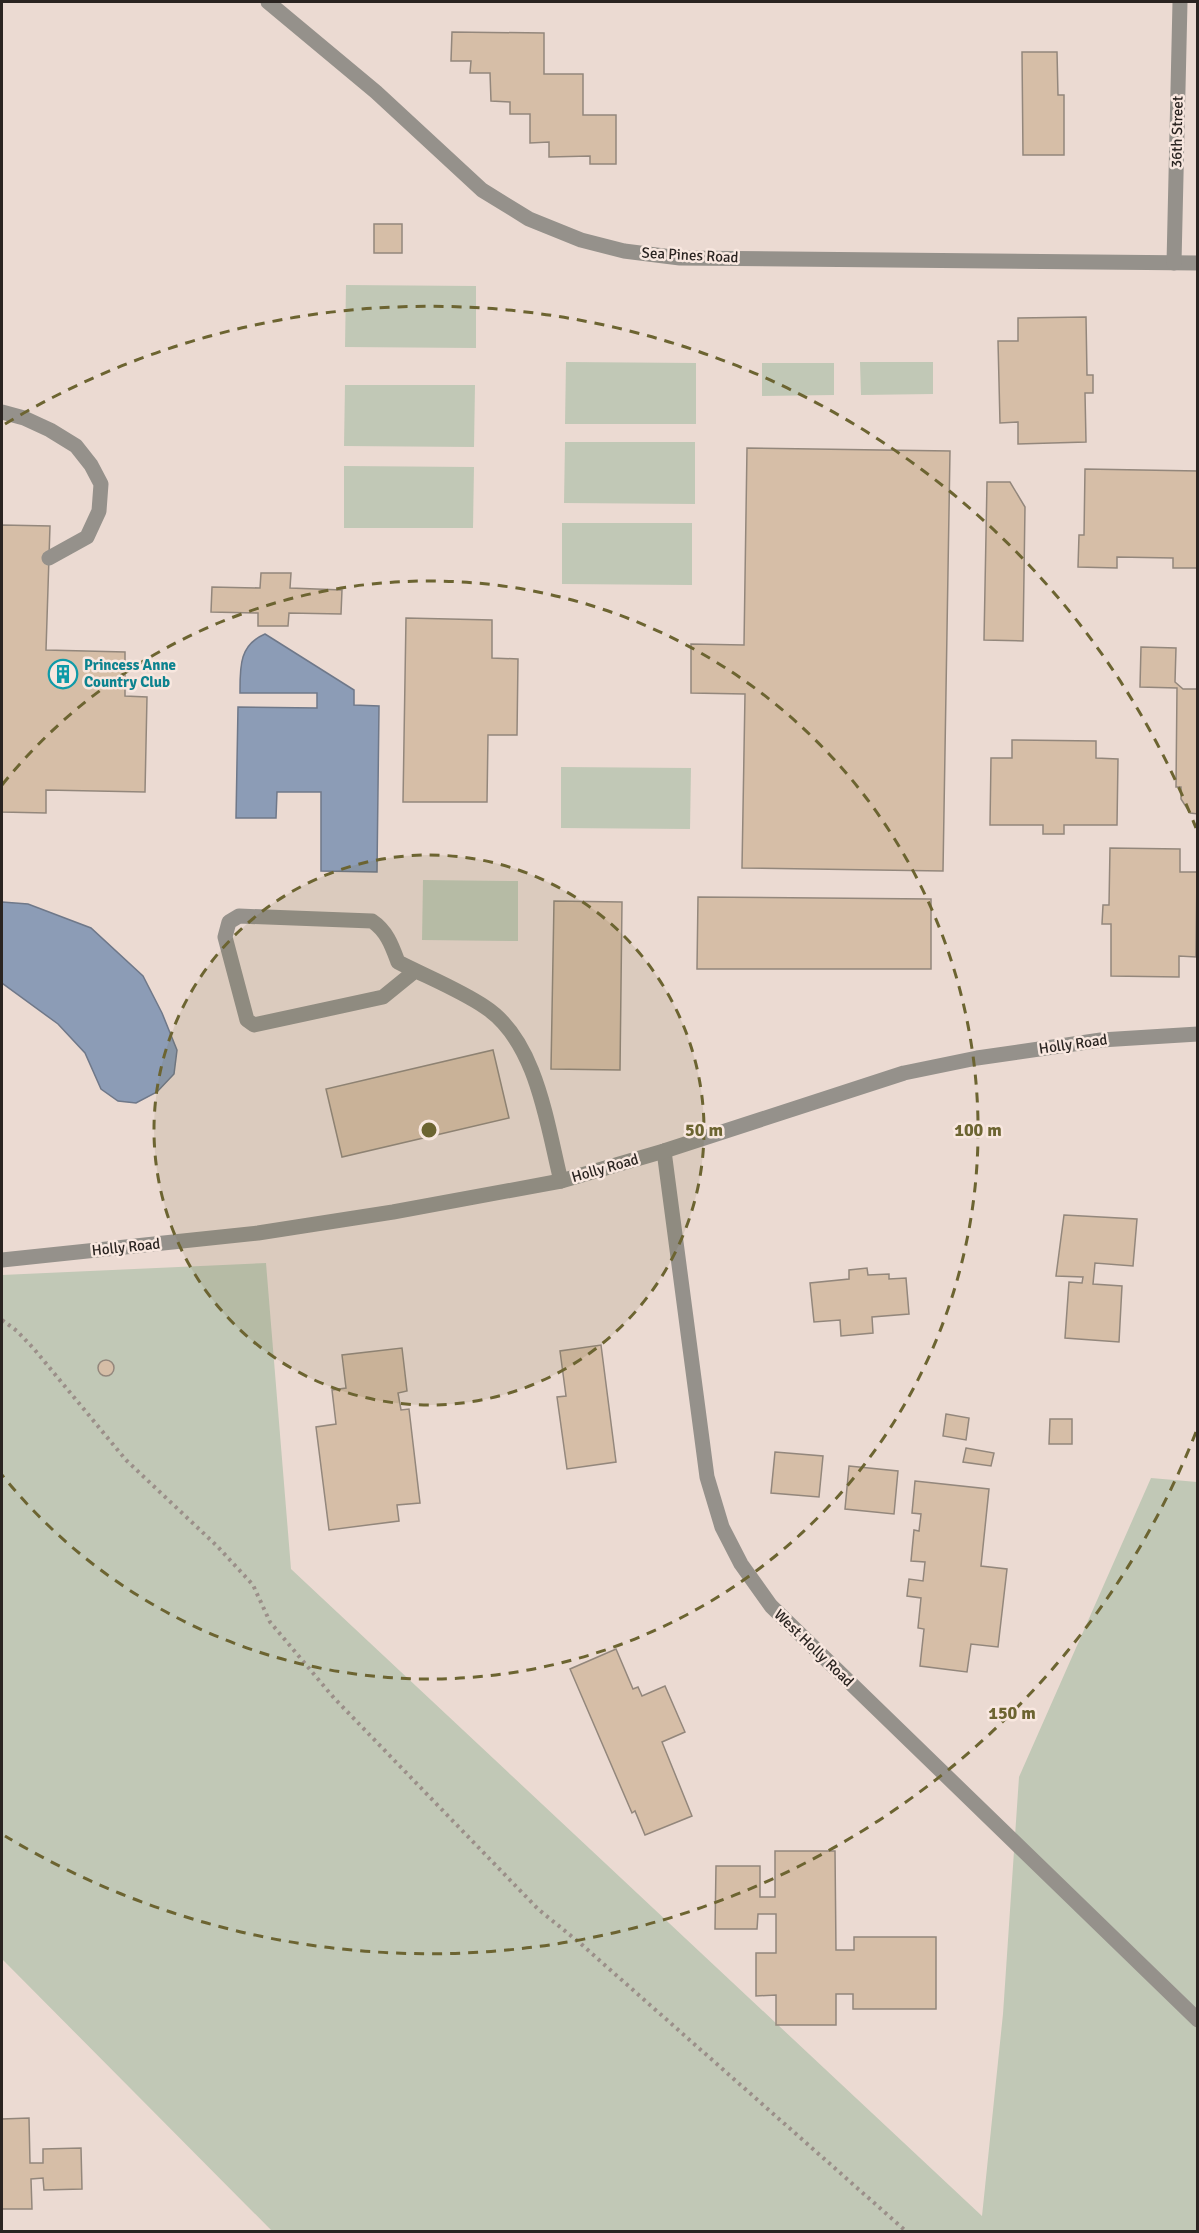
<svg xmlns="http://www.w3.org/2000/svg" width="1199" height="2233" font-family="Signika,sans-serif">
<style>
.green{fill:#c1c8b6}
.water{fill:#8c9cb6;stroke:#6f7889;stroke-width:1.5}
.building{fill:#d6bea7;stroke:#93877c;stroke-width:1.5}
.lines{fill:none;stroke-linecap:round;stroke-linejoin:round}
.path{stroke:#9b8f89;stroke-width:4;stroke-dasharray:3 4.5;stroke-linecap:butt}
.service{stroke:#95918b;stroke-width:15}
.minor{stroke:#95918b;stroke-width:15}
.tertiary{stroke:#95918b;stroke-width:15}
.ring{fill:none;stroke:#6c6431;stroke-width:3;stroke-dasharray:10 8}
.labels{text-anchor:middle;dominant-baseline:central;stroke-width:5;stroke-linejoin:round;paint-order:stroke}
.street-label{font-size:15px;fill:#2a2421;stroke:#f8e7df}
.culture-label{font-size:15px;font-weight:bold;fill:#0d838f;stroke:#f8e7df;text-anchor:start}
.centre{fill:#6c6431;stroke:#f8e7df;stroke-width:3}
.ring-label{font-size:18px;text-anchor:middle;font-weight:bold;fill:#6c6431;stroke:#f8e7df;stroke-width:5;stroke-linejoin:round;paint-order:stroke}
</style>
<rect width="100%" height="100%" fill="#ebdad2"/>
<g class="green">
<path d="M346,285L476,286V348L345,347Z"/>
<path d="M566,362L696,363V424H565Z"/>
<path d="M860,362H933V394L861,395Z"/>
<path d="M762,363H834V395L762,396Z"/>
<path d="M345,385H475L474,447L344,446Z"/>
<path d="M565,442H695V504L564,503Z"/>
<path d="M344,466L474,467L473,528H344Z"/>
<path d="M562,523H692V585L562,584Z"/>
<path d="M561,767L691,768L690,829L561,828Z"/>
<path d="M423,880L518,881V941L422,940Z"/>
<path d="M266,1263L291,1569L982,2216L1003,2014L1019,1777L1151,1478L1197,1482V2231H272L2,1959V1275Z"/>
</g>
<g class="water">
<path d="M265,634L354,690V705L379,706L377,872L321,871V792H277L276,818H236L238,707L317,708V693H240C240,667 239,645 265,634Z"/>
<path d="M2,902L28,904L91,928L143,976L162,1013L177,1050L174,1074L157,1092L136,1103L118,1101L101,1089L85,1053L58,1024L2,983Z"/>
</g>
<g class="building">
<path d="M452,32L544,33V74H583V115H616V164H590V156L549,157V142L530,143V114H510V102L491,101L490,73H470L471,61H451Z"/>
<path d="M1022,52H1057L1058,95H1064V155H1023Z"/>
<rect x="374" y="224" width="28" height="29"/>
<path d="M1086,317L1087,375H1093V393H1085L1086,442L1018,444V422L1000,423L998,341H1018V318Z"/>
<path d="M747,448L950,451L943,871L742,868L745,694L691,693V644L744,645Z"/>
<path d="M1085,469L1198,471V568H1173V558L1117,557V568L1078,567L1079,535H1084Z"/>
<path d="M987,482H1010L1025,507L1023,641L984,640Z"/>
<path d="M2,525L50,526L46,650L125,652V696L147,697L145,792L46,790V813L2,812Z"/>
<path d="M261,573H291L290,588L342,590L341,614L289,613L288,626H258V613L211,612L212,587L260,588Z"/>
<path d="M406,618L492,620V658L518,659L517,735H488L487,802H403Z"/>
<path d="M1141,647L1176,648L1175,682L1183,689H1198V814L1190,813L1181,799V787H1176L1177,688L1140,687Z"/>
<path d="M1012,740L1096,741V758L1118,759L1117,825H1064V834H1043V825H990L991,758H1012Z"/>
<path d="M1110,848L1180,849V872H1197L1196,957L1179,956V977L1111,976V924H1102L1103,905H1109Z"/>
<path d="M698,897L931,899V969H697Z"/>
<path d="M554,901L622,902L620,1070L551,1069Z"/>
<path d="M493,1050L509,1118L342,1157L326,1089Z"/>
<path d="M1064,1215L1137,1219L1133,1266L1095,1263L1093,1284L1122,1286L1119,1342L1065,1338L1069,1282L1082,1283L1083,1277L1056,1276Z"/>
<path d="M867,1268L868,1275L889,1274V1279L906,1278L909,1314L872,1317L873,1333L841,1336L840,1320L814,1322L810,1283L849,1279V1270Z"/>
<path d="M601,1345L616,1462L567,1469L557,1397L566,1396L560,1351Z"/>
<path d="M402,1348L407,1391L398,1393L401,1410L409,1409L420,1503L397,1505L399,1521L329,1530L316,1427L336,1424L332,1390L346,1388L342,1355Z"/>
<circle cx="106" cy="1368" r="8"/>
<path d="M946,1414L969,1418L966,1440L943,1436Z"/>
<path d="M1050,1419H1072V1444H1049Z"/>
<path d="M966,1448L994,1453L991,1466L963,1462Z"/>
<path d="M775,1452L823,1456L819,1497L771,1493Z"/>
<path d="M849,1466L898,1471L894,1514L845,1509Z"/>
<path d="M915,1481L989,1489L981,1566L1007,1569L998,1647L971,1644L967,1672L920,1666L924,1629L918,1628L921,1598L907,1596L909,1579L923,1581L925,1562L911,1561L914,1530L919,1531L921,1514L912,1513Z"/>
<path d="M616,1649L633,1689L638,1687L642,1696L665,1686L685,1732L662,1742L692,1816L645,1835L635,1811L632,1813L570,1669Z"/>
<path d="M775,1851H835L836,1950H854V1937H936V2009H853V1994H836V2025H776V1995L756,1996V1953H776V1914H758L757,1929H715L716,1866H760V1897H775Z"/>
<path d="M29,2118L30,2163H43V2149L81,2148L82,2189L44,2190L43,2178L31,2179L32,2209H2V2119Z"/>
</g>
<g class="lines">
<path class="path" d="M2,1320L17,1331L34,1349L126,1460L217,1546L253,1585L270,1622L334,1698L538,1909L581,1944L907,2232"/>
<g class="service">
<path d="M2,412L24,418L50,430L76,446L91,465L101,484L99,511L87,537L49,558"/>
<path d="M415,971L383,997L254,1025L247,1020L225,937L229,922L239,916L372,921C387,931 392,946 398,962C427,977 458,989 485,1007C537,1041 547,1125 561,1181"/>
</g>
<g class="minor">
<path d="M268,2L376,92L482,190L529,219L581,240L624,251L680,258L1198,263"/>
<path d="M1174,263L1180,2"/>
<path d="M664,1151L707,1477L722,1527L741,1564L771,1606L1198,2020"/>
</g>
<path class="tertiary" d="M2,1260L258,1233L393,1212L561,1181L664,1151L904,1073L977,1058L1101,1040L1198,1034"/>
</g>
<circle cx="429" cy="1130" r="275" fill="#6c6431" fill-opacity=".12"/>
<g class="ring">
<circle cx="429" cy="1130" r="275"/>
<path d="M2 785A549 549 0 1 1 2 1475"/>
<path d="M1196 1432A824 824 0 0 1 5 1836M5 424A824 824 0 0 1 1196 828"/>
</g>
<defs>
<g id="building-ring" transform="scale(1.5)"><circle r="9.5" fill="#f8e7df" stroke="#0f9aa8" stroke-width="1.5"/><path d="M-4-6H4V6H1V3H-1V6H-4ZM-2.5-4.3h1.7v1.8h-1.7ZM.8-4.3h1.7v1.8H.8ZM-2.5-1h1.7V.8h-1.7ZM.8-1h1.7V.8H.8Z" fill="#0f9aa8"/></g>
</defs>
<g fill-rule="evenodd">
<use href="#building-ring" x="63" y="674"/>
</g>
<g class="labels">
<g class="street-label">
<text transform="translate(1177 132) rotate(-89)">36th Street</text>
<text transform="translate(690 255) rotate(3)">Sea Pines Road</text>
<text transform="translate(1073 1044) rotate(-8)">Holly Road</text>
<text transform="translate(605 1168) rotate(-16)">Holly Road</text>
<text transform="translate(126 1247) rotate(-6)">Holly Road</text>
<text transform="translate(814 1648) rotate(44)">West Holly Road</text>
</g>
<g class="culture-label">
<text x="84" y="665">Princess Anne<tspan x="84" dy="17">Country Club</tspan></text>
</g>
</g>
<circle cx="429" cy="1130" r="9" class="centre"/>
<g class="ring-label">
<text x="704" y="1136">50 m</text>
<text x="978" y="1136">100 m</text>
<text x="1012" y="1719">150 m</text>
</g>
<rect width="1199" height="2233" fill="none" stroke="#2a2421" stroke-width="6"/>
</svg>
